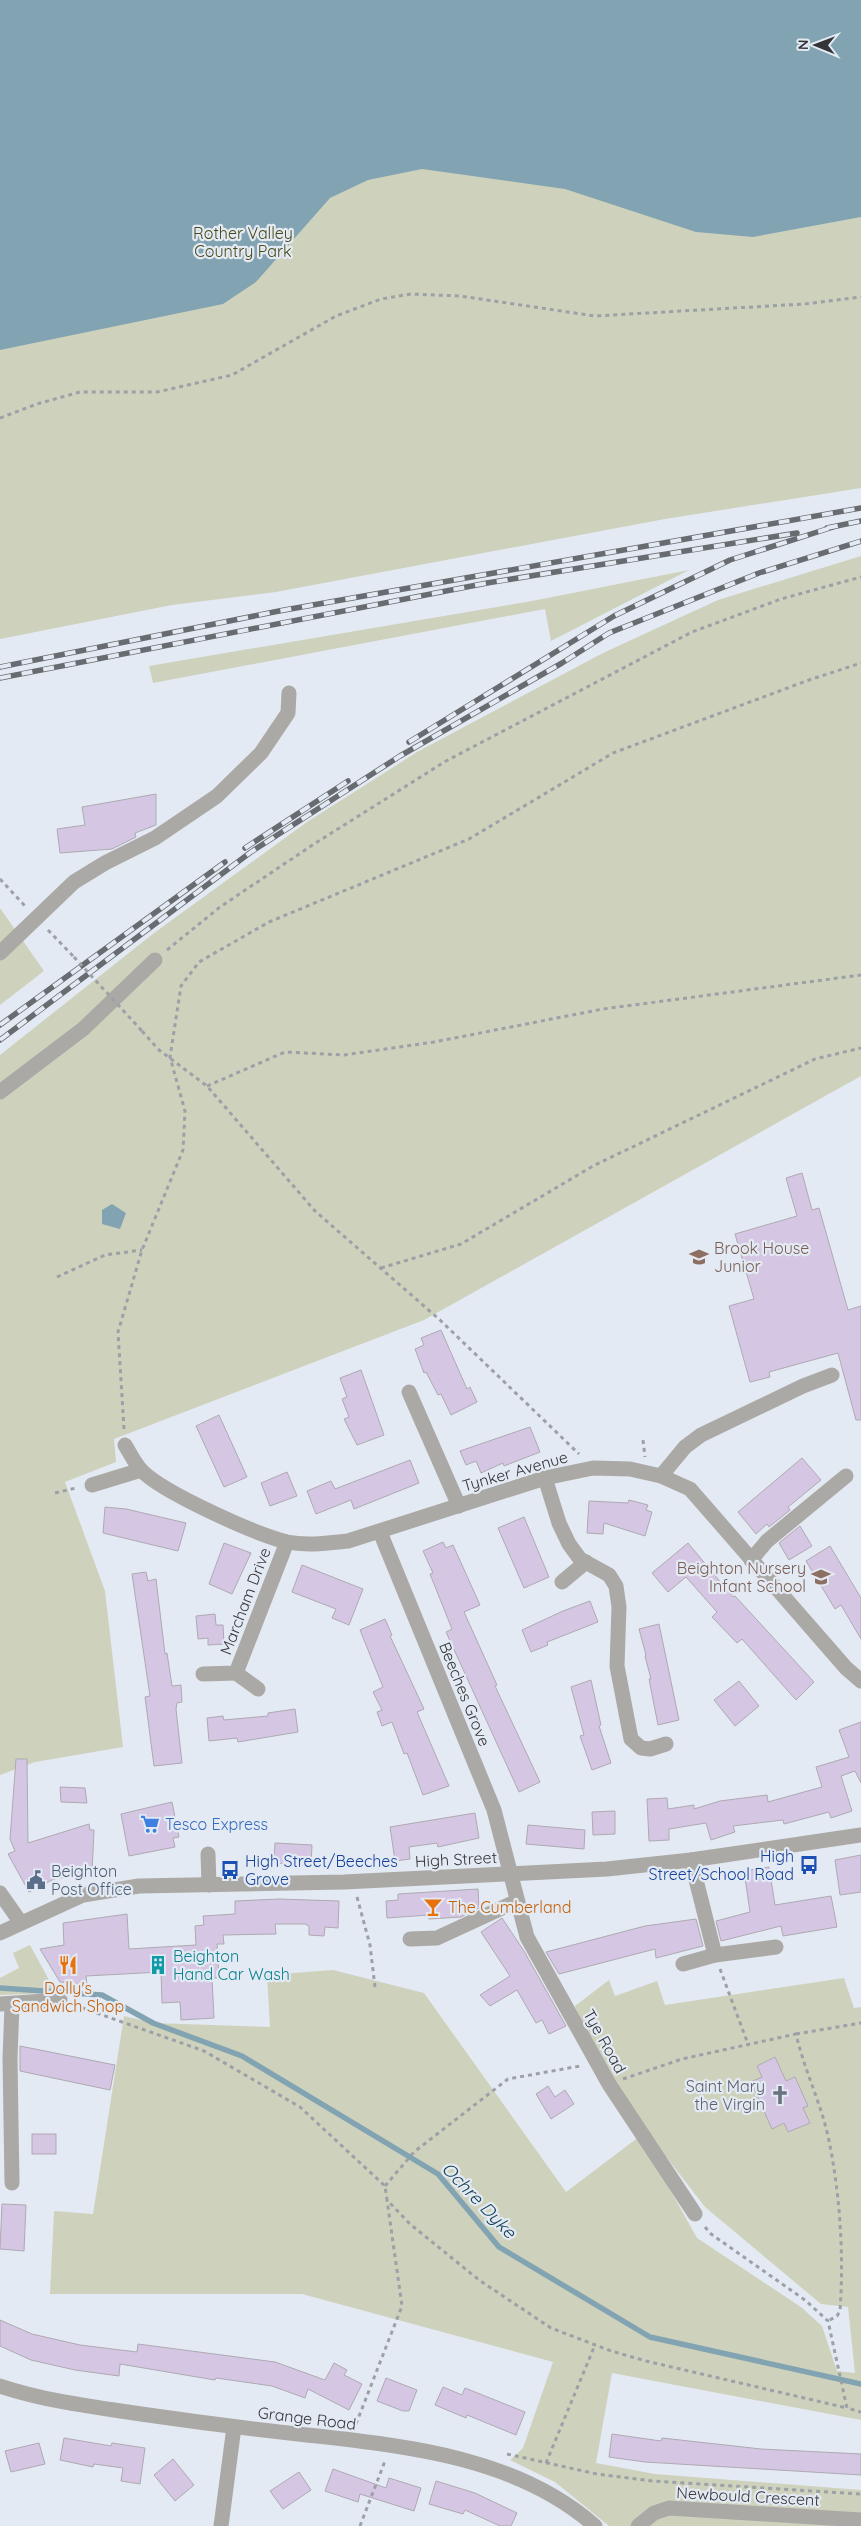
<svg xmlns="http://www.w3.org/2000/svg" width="861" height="2526" font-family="Quicksand,sans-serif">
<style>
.green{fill:#ced2bc}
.water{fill:#82a3b1}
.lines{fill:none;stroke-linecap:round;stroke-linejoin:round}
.stream{stroke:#82a3b1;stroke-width:5.5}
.building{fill:#d5c7e3;stroke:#aea9b2}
.path{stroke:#9ca0a7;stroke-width:3;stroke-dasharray:4 4;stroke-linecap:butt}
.minor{stroke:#aba9a5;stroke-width:15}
.rail-casing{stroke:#686c70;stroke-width:5.5}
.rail{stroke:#e4eaf3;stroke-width:4;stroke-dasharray:11;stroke-linecap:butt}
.path-bridge{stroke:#9ca0a7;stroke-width:3;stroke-dasharray:4 4;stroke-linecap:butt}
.labels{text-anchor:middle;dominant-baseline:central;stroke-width:4.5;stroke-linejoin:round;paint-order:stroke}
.park-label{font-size:16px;fill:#454a18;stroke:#e4eaf3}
.education-label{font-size:16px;fill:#785e54;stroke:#e4eaf3;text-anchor:start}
.street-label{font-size:16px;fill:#333538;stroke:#e4eaf3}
.shop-label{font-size:16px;fill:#366cbe;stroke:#e4eaf3;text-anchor:start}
.transit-label{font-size:16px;fill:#164399;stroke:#e4eaf3;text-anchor:end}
.service-label{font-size:16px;fill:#4e5e75;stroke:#e4eaf3;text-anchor:start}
.food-label{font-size:16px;fill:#c56008;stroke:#e4eaf3;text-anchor:start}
.culture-label{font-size:16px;fill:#0d838f;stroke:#e4eaf3;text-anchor:start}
.worship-label{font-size:16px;fill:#5b616d;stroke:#e4eaf3;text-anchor:end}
.water-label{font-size:18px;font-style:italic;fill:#164455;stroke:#e4eaf3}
</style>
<rect width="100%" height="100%" fill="#e4eaf3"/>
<g class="green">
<path d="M0,0H861V488L665,519L276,592L172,605L0,639Z"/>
<path d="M861,556V1076L424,1320L114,1439L116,1462L65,1482L105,1591L123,1747L35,1762L0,1775V1055L154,933L307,822L417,752L603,653L718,600Z"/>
<path d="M689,570L551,641L545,609L153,683L149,666L532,601Z"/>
<path d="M0,908L44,971L0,1005Z"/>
<path d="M30,1945L56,1993L0,1995V1978L19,1968L13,1953Z"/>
<path d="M333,1970L424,1993L566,2192L640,2136L697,2238L801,2307L822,2326L837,2371L855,2373L848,2307L821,2304L705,2207L647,2132L586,2038L575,2006L609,1980L615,1996L657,1981L665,2005L844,1978L854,2008L861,2007V2420L612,2373L596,2463L655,2474L861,2490V2526H609L555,2482L510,2460L523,2448L553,2362L302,2294H50L54,2211L93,2214L124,2016L153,2023L270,2027L267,1975Z"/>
</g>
<g class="water">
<path d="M0,0H861V217L753,237L696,232L565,189L422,169L368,180L330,198L256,282L223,304L0,350Z"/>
<path d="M112,1204L126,1213L120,1229L102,1224V1210Z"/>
</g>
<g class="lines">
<path class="stream" d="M0,1988L102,1995L153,2023L242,2056L438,2174L499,2247L650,2337L861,2384"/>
</g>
<g class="building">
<path d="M156,794V825L135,833L136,837L112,849L60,853L57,829L85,825L82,807Z"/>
<path d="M802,1173L812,1210L819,1208L848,1310L861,1306V1420H856L838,1353L769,1372L770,1377L750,1382L729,1306L754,1299L735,1234L797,1216L786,1178Z"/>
<path d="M441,1330L467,1389L470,1387L477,1402L451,1415L441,1394L438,1395L426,1372L424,1373L415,1349L424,1345L421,1338Z"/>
<path d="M361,1370L384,1435L357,1445L344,1419L349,1417L342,1399L347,1397L340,1378Z"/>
<path d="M219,1415L247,1477L224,1487L196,1426Z"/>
<path d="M530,1427L540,1452L504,1466L503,1463L481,1473L476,1461L466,1465L460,1451Z"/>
<path d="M802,1458L821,1480L788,1507L790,1510L769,1527L767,1524L756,1534L738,1512Z"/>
<path d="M410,1460L419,1483L354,1509L351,1500L316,1514L307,1491L331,1481L335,1489Z"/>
<path d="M287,1472L297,1496L270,1506L261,1483Z"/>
<path d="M629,1500L648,1505L646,1510L652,1512L645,1536L604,1523L603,1534L587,1533L589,1501L628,1503Z"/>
<path d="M105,1507L126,1509L186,1523L178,1551L103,1533Z"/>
<path d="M524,1517L549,1577L524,1588L498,1528Z"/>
<path d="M800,1526L812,1546L789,1560L779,1543Z"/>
<path d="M443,1542L446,1548L453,1545L480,1605L464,1612L497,1685L495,1686L540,1782L519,1792L446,1632L452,1629L430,1574L433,1573L423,1551Z"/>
<path d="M224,1543L251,1553L232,1594L209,1584Z"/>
<path d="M688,1543L733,1597L735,1596L814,1682L796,1700L742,1639L737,1643L712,1617L717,1612L686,1577L668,1592L652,1573Z"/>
<path d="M830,1546L861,1598V1639L841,1605L835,1609L806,1561Z"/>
<path d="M302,1565L363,1589L349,1625L332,1618L336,1609L292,1592Z"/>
<path d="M146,1572L148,1581L156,1579L165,1654L167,1653L172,1686L181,1685L182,1702L177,1703L176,1709L182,1763L154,1766L145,1697L150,1696L132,1574Z"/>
<path d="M590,1601L598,1622L547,1642L548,1645L531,1652L522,1630L563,1611Z"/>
<path d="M215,1614L216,1625H223L224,1644L208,1645V1638L198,1639L196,1616Z"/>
<path d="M385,1619L392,1635L390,1636L424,1709L417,1712L449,1786L423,1795L407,1753L404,1754L392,1722L382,1726L377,1712L382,1710L373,1692L383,1687L360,1630Z"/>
<path d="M659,1624L679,1720L658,1725L649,1679H651L645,1656L646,1655L639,1629Z"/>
<path d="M591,1680L601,1725L599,1726L611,1763L592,1770L580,1736L584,1735L571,1687Z"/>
<path d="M739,1681L759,1706L735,1726L714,1700Z"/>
<path d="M295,1709L298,1732L238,1742L237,1738L209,1741L207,1718L223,1716L224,1720L268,1716V1713Z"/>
<path d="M861,1722V1783L855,1771L841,1776L852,1811L831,1818L829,1812L784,1824L783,1820L733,1826L735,1832L711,1840L706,1823L669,1829V1840L649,1841L647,1799L667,1798L668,1809L694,1805V1809L720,1801L767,1795L768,1802L822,1787L816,1767L849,1757L839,1730Z"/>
<path d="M16,1759H27L28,1843L89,1824L90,1830H94L92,1873L54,1879L29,1892L8,1854L15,1851L10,1839Z"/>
<path d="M60,1787L85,1788L87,1803L61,1802Z"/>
<path d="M172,1802L179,1837L173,1838L175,1847L129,1856L121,1814Z"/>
<path d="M615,1811V1834L593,1835L592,1812Z"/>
<path d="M475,1813L479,1838L438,1847L437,1843L409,1847L410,1859L395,1861L390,1827Z"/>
<path d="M528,1825L585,1830L584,1849L526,1844Z"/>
<path d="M275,1843L312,1845L311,1866L274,1863Z"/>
<path d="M861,1855V1892L840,1895L835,1860Z"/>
<path d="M769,1867L775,1905L831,1896L837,1927L783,1936L781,1926L721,1941L716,1921L750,1912L744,1871Z"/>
<path d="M478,1889L479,1908L461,1917L429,1919V1915L387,1918L386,1901L398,1900V1894Z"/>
<path d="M279,1899L339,1901L338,1928L325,1927L324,1936L309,1935V1926L305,1924H275L276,1934L223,1935L224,1944H217L219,1978H212L214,2018L181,2020L180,2002L162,2003L161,1972L86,1976L87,1985L60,1982L40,1949L64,1945L63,1923L127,1914L129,1949L196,1945L195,1926L204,1925L203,1916L235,1914V1901Z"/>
<path d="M502,1918L524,1951L566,2026L549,2034L542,2020L536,2023L517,1990L490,2006L480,1995L510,1976L481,1932Z"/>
<path d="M696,1919L703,1946L656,1958L655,1949L559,1974L546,1952L645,1926Z"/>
<path d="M20,2046L115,2065L110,2090L20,2071Z"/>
<path d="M775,2057L786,2081L795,2077L808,2106L803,2108L810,2123L788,2132L784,2123L772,2129L751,2082L762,2077L757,2066Z"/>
<path d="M548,2086L555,2097L565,2090L574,2104L551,2119L536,2094Z"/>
<rect x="32" y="2134" width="24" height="20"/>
<path d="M2,2204L26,2205L24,2251L0,2249Z"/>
<path d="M0,2320L32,2334L80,2345L137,2352L138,2344L275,2362L325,2380L334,2363L347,2370L344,2375L362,2384L349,2410L308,2389L305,2398L272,2386L216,2378L215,2380L120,2364L119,2376L75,2370L31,2360L0,2346Z"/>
<path d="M386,2378L417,2390L409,2411H403L377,2401Z"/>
<path d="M443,2387L462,2395L465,2388L525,2412L516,2435L467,2415L466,2418L435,2405Z"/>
<path d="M612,2434L661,2441L662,2438L761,2449L861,2454V2475L645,2462L609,2457Z"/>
<path d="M64,2438L111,2446L112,2443L145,2448L140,2484L121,2481L123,2468L94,2464L93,2467L60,2460Z"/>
<path d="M39,2443L45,2464L11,2472L5,2451Z"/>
<path d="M173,2459L194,2485L175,2501L154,2475Z"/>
<path d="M333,2469L386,2488L389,2478L421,2488L414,2511L360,2494L358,2502L325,2491Z"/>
<path d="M299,2472L311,2490L283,2509L270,2491Z"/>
<path d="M436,2481L475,2493L517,2513L511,2526H500L465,2510L463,2514L429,2504Z"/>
</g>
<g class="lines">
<g class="path">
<path d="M0,418L37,404L80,392H157L232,375L336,316L381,299L411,294L460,296L595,316L804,304L861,297"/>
<path d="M0,879L25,906"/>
<path d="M48,930L74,957"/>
<path d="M167,950L220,907L314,844L446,761L692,632L781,599L861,577"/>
<path d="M142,1031L159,1050L207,1086L315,1211L440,1320L579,1454"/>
<path d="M207,1086L285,1052L344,1055L434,1042L603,1009L861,975"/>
<path d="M381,1268L461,1244L593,1166L815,1059L861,1048"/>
<path d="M57,1277L105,1255L142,1250"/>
<path d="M124,1429L118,1332L142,1250L183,1150L185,1111L170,1057L181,986L199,962L269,922L469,839L613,753L809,680L861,663"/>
<path d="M643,1440L645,1457"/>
<path d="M55,1493L76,1488"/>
<path d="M357,1897L370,1945L375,1987"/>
<path d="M720,1969L748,2044"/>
<path d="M74,2005L204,2051L300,2107L385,2186L387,2200L410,2224L479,2280L551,2328L611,2351L646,2361L847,2408"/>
<path d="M796,2034L861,2023"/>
<path d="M623,2079L682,2059L796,2034C804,2069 820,2101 828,2136C840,2192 844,2254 840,2311L837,2316L828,2321"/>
<path d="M385,2186L414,2152L508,2079L580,2066"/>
<path d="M705,2227L711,2234L805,2300L828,2321L847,2408L861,2412"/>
<path d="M356,2424L402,2306L387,2200"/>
<path d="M507,2454L597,2474L653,2481L861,2494"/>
<path d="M546,2463L595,2345"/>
<path d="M360,2526L385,2461"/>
</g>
<g class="minor">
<path d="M0,953L74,882L105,863L155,838L217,796L261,753L288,713L289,693"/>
<path d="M0,1092L83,1029L155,960"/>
<path d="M409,1392L459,1506"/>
<path d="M125,1445C130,1453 135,1464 142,1471C164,1493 255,1534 287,1542C307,1546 328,1543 348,1541L545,1478L593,1468L630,1469L661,1476L690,1489L846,1668L861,1681"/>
<path d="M661,1476L685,1447L701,1435L803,1386L832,1375"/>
<path d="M545,1478L559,1523L569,1544L580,1559L609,1575L616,1586L619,1607L617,1666L631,1739L641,1748L650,1749L666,1744"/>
<path d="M92,1485L141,1470"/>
<path d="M380,1532L494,1810L527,1937L609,2084L695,2214"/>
<path d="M751,1560L767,1541L846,1476"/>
<path d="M562,1582L586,1562"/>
<path d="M236,1673L258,1689"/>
<path d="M203,1674L236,1673L287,1542"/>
<path d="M208,1854L209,1885"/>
<path d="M691,1860L715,1955"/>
<path d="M0,1893L21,1923"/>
<path d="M0,1933L83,1895L139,1886L344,1882L607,1869L691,1860L861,1835"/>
<path d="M410,1939L437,1938L517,1901"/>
<path d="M683,1964L715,1955L776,1947"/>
<path d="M0,2004L60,2000"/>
<path d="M12,2005L10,2058L12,2183"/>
<path d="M0,2386C45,2401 94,2407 141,2414C196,2422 251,2429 307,2435C407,2446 517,2457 595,2526"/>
<path d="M221,2526L234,2427"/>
<path d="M638,2526L654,2513L669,2508L861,2520"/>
</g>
<g class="rail-casing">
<g id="rail">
<path d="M827,528L861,521"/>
<path d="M0,667L279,611L861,508"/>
<path d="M0,678L487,583L797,533"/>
<path d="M409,742L614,616L730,560L833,527"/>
<path d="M245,848L348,781"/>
<path d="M0,1025L225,862"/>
<path d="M0,1040L251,852L400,756L562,663L609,633L759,573L861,541"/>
</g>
</g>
<use href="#rail" class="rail"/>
<path class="path-bridge" d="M74,957L142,1031"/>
</g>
<defs>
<g id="school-bare" transform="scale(1.5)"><path d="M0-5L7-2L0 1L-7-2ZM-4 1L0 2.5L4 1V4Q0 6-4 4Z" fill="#8d6e63" stroke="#e4eaf3" stroke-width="2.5" paint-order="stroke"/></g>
<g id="supermarket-bare" transform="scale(1.5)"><path d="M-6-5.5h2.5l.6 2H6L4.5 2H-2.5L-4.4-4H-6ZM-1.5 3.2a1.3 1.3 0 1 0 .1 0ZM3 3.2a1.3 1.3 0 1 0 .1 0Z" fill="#3f7fe0" stroke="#e4eaf3" stroke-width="2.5" paint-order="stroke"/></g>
<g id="bus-bare" transform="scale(1.5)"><path d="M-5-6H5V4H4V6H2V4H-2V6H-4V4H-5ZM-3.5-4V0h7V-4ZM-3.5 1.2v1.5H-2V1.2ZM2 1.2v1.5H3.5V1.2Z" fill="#1a4fb4" stroke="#e4eaf3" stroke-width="2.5" paint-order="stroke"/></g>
<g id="civic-bare" transform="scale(1.5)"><path d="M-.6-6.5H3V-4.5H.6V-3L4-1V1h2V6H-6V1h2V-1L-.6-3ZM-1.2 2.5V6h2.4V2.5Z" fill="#5c6f8a" stroke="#e4eaf3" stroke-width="2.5" paint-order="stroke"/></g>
<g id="bar-bare" transform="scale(1.5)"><path d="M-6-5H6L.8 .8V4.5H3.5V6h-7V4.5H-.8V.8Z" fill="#e8710a" stroke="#e4eaf3" stroke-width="2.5" paint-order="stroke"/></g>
<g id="restaurant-bare" transform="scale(1.5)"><path d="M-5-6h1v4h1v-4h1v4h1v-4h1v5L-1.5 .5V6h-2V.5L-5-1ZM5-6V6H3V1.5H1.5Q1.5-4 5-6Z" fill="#e8710a" stroke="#e4eaf3" stroke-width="2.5" paint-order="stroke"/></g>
<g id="building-bare" transform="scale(1.5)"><path d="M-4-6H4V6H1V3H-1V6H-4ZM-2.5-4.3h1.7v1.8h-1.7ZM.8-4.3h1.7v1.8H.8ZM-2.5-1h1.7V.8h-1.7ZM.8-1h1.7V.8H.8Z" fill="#0f9aa8" stroke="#e4eaf3" stroke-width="2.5" paint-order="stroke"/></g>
<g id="church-bare" transform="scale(1.5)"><path d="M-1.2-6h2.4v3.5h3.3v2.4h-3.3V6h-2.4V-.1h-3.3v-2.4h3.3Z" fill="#6b7280" stroke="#e4eaf3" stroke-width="2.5" paint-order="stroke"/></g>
</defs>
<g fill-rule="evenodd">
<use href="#school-bare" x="699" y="1257"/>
<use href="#school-bare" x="821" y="1577"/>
<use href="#supermarket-bare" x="150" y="1824"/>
<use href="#bus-bare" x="809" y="1865"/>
<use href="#bus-bare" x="230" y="1870"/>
<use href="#civic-bare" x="36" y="1880"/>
<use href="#bar-bare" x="433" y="1907"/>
<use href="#restaurant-bare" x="68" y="1965"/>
<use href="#building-bare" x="158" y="1965"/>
<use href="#church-bare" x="780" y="2095"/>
</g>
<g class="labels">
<g class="park-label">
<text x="243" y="233">Rother Valley<tspan x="243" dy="18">Country Park</tspan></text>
</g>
<g class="education-label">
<text x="714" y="1248">Brook House<tspan x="714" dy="18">Junior</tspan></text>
<text x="806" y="1568" text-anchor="end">Beighton Nursery<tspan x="806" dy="18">Infant School</tspan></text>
</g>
<g class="street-label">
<text transform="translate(515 1471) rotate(-16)">Tynker Avenue</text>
<text transform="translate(245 1601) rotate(-69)">Marcham Drive</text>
<text transform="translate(465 1694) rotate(68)">Beeches Grove</text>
<text transform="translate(456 1859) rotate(-3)">High Street</text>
<text transform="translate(605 2041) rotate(61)">Tye Road</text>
<text transform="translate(307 2418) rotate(7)">Grange Road</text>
<text transform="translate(748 2496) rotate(3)">Newbould Crescent</text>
</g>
<g class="shop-label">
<text x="165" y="1824">Tesco Express</text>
</g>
<g class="transit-label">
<text x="794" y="1856">High<tspan x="794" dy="18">Street/School Road</tspan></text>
<text x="245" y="1861" text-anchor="start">High Street/Beeches<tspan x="245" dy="18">Grove</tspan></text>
</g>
<g class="service-label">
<text x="51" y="1871">Beighton<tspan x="51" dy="18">Post Office</tspan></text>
</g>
<g class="food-label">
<text x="448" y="1907">The Cumberland</text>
<text x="68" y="1988" text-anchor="middle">Dolly's<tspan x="68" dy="18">Sandwich Shop</tspan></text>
</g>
<g class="culture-label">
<text x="173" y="1956">Beighton<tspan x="173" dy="18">Hand Car Wash</tspan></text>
</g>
<g class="worship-label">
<text x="765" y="2086">Saint Mary<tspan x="765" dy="18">the Virgin</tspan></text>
</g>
<g class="water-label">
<text transform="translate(479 2200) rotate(46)">Ochre Dyke</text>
</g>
</g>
<g transform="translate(816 45) rotate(271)" stroke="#e4eaf3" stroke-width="4" paint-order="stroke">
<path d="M0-4L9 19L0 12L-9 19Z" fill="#333538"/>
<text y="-8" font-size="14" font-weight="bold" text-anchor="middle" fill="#333538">N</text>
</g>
</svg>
